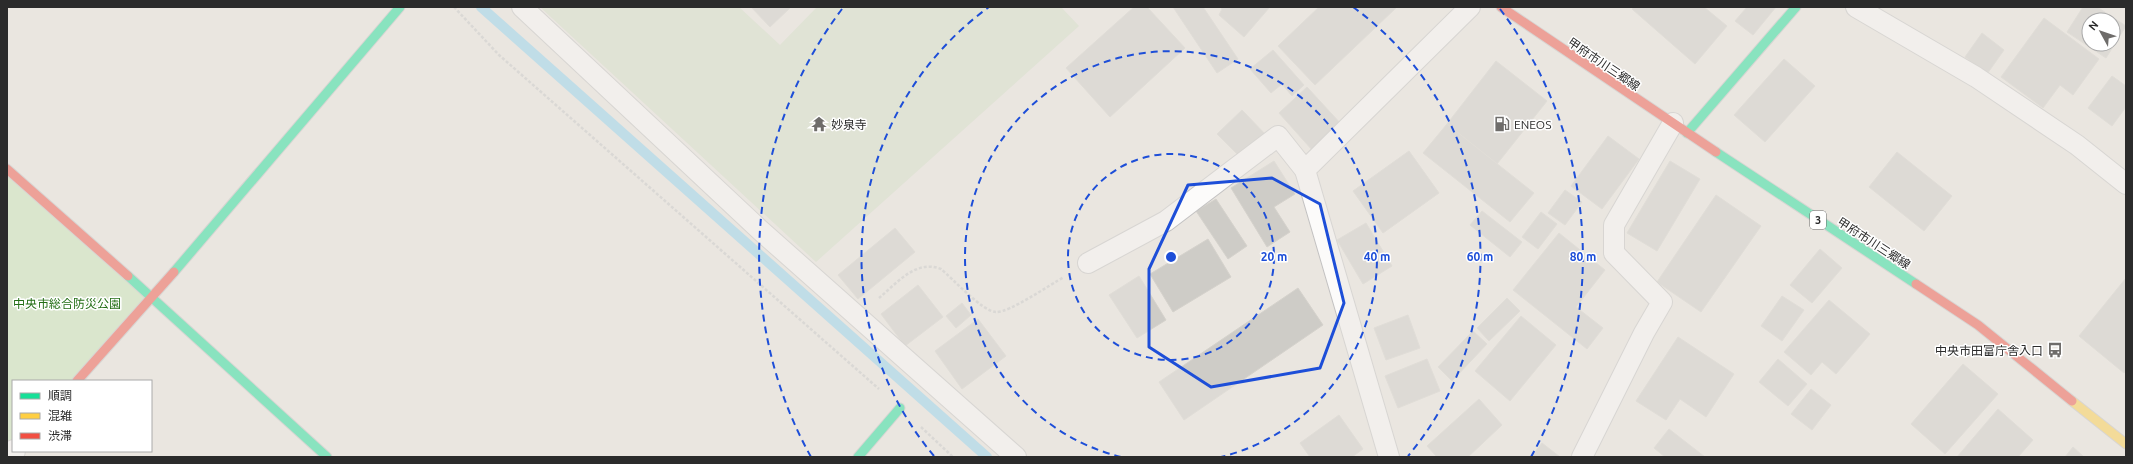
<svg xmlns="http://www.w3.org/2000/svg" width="2133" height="464" font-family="Ubuntu,'Noto Sans JP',sans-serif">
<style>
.green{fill:#c8e7b7}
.cemetery{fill:#d5dfc7}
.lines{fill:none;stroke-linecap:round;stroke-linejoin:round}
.stream{stroke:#8fd2f0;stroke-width:10}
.building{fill:#ceccc7;stroke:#d5d2cc;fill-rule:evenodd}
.lane-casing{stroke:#c3c2c2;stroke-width:22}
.street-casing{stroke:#c3c2c2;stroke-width:24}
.fast-casing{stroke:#c3c2c2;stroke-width:11}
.slow-casing{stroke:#c3c2c2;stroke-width:11}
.jam-casing{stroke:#c3c2c2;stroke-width:11}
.path{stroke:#c8c8c7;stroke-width:2.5;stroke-dasharray:3 2;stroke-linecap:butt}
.lane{stroke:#fcfbfa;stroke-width:20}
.street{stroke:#fcfbfa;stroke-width:22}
.fast{stroke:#16e098;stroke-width:9}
.slow{stroke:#ffcf43;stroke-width:9}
.jam{stroke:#f24e42;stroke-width:9}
.marked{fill:none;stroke:#1d4ed8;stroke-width:3;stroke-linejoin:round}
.ring{fill:none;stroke:#1d4ed8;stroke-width:2;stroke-dasharray:7 5}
.labels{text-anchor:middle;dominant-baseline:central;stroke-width:3;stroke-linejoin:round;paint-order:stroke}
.shield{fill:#fff;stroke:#6b6b6b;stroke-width:1}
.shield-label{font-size:11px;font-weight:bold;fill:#2b2b2b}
.street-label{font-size:12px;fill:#2b2b2b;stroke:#fff}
.poi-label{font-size:12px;fill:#2b2b2b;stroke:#fff;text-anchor:start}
.park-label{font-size:12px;fill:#236e15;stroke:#fff}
.centre{fill:#1d4ed8;stroke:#fff;stroke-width:2}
.ring-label{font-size:12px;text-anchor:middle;font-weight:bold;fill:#1d4ed8;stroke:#fff;stroke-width:3;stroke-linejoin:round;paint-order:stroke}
</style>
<rect width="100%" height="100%" fill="#eae6e0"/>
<path class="green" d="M7,169L152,298L77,381H13V451L7,457Z"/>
<path class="cemetery" d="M540,7H739L780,45L817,7H1061L1079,26L816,262Z"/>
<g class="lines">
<path class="stream" d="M481,7L987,457"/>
</g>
<g class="building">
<path d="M751,7H791L770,27Z"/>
<path d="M1134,7H1147L1185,48L1110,117L1066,68Z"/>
<path d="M1173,7H1203L1238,59L1217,73Z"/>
<path d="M1220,7H1269V8L1244,37L1219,15L1222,9Z"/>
<path d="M1319,7H1397L1315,85L1278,46Z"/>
<path d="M1634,7H1704L1727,26L1695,64L1632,9Z"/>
<path d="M1747,7H1776L1753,35L1735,21Z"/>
<path d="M2083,7H2097L2126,26L2106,58L2067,32ZM2089,20H2113V44H2089Z"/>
<path d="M2044,18L2099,59L2073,95L2060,85L2043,108L2001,77Z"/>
<path d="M1982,33L2004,50L1987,74L1965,57Z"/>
<path d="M1273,50L1304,85L1292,96L1282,84L1271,93L1250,69Z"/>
<path d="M1784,59L1815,86L1765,142L1734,115Z"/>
<path d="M1496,61L1547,101L1497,164L1447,124Z"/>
<path d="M2112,76L2126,86V107L2112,126L2088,108Z"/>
<path d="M1307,87L1342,125L1313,151L1279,113Z"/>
<path d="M1242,110L1266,135L1241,158L1217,134Z"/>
<path d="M1447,124L1534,193L1510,222L1423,153Z"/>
<path d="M1608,136L1639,159L1602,209L1571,186Z"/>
<path d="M1409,151L1439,193L1383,233L1353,191Z"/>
<path d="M1897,152L1952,196L1924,231L1869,187Z"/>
<path d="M1274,161L1295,194L1274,207L1290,232L1267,247L1231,188Z"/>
<path d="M1670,161L1700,179L1657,251L1627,233Z"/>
<path d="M1565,190L1582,202L1565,225L1548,213Z"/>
<path d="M1716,195L1761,226L1701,312L1657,282Z"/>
<path d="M1216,199L1247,246L1228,259L1196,211Z"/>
<path d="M1482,211L1522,242L1510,257L1470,225Z"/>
<path d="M1541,212L1557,224L1538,249L1522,237Z"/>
<path d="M1366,223L1392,266L1363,284L1337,240Z"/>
<path d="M895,228L915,252L858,299L838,275Z"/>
<path d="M1559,233L1605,270L1576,307L1603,328L1587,349L1513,290Z"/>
<path d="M1208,239L1231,277L1173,312L1150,274Z"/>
<path d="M1820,249L1842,268L1812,303L1790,285Z"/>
<path d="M1139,276L1166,320L1137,338L1109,295Z"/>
<path d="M2126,278V370L2124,373L2079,336Z"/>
<path d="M918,285L943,317L905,346L881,314Z"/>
<path d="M1298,288L1323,325L1184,420L1159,382Z"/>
<path d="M1782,296L1804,310L1782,341L1761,326Z"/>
<path d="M1507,298L1520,311L1489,341L1477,328Z"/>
<path d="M1829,300L1870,334L1836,374L1822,362L1811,375L1784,352Z"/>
<path d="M962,303L971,315L956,328L946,316Z"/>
<path d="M1408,315L1420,348L1386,360L1374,328Z"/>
<path d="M1521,316L1556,345L1510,401L1475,371Z"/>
<path d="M978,319L1006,356L962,389L935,351Z"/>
<path d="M1473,331L1487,344L1452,381L1438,367Z"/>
<path d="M1678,337L1734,374L1706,417L1680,399L1666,420L1636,401Z"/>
<path d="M1427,359L1440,391L1398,408L1385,376Z"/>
<path d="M1778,359L1807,384L1788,406L1759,382Z"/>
<path d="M1963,364L1998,394L1945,454L1911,424Z"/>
<path d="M1811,389L1831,405L1812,430L1791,414Z"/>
<path d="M1479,399L1502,425L1468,457H1437L1427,446Z"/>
<path d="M1998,409L2033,440L2018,457H1957Z"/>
<path d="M1339,415L1363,449L1352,457H1310L1300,443Z"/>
<path d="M1669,429L1705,457H1665L1654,448Z"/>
<path d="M1542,443L1560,457H1531Z"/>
<path d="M2073,447L2084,457H2065Z"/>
</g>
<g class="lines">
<g class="lane-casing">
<g id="lane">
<path d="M522,7L760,230L1016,457"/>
<path d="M1856,7L1976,77L2077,145L2126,184"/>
<path d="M1088,263L1166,221L1278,136L1305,170"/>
<path d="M1389,457L1305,170L1470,7"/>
<path d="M1582,457L1644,333L1662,302L1614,253V225L1673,123"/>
</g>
</g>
<g class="street-casing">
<path id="street" d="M9,457L14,451"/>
</g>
<g class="fast-casing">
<g id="fast">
<path d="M1687,133L1796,7"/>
<path d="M1716,152L1916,284"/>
<path d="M174,272L400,7"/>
<path d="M128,276L327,457"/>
<path d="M858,457L900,408"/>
</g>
</g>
<g class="slow-casing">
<path id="slow" d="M2072,401L2126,444"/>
</g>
<g class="jam-casing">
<g id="jam">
<path d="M1501,7L1716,152"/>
<path d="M7,169L128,276"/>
<path d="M1916,284L1978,325L2072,401"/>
<path d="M77,381L174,272"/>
</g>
</g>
<g class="path">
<path d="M454,7L499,55L879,389"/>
<path d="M879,298C897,283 916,259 941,269C952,278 983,312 996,312C1009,313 1051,284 1064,277"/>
<path d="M921,427L953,457"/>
</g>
<use href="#lane" class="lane"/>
<use href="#street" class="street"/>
<use href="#fast" class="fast"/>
<use href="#slow" class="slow"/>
<use href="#jam" class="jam"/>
</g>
<path d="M0 0H2133V464H0ZM1272,178L1320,204L1344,303L1320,368L1211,387L1149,347V269L1188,185Z" fill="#eae6e0" fill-opacity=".55" fill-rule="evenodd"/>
<path class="marked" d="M1272,178L1320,204L1344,303L1320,368L1211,387L1149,347V269L1188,185Z"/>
<g class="ring">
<circle cx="1171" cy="257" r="103"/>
<path d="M1121 457A206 206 0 1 1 1221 457"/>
<path d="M934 456A309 309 0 0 1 989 7M1353 7A309 309 0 0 1 1408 456"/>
<path d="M811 457A412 412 0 0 1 842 9M1500 9A412 412 0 0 1 1531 457"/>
</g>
<defs>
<g id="temple-bare" transform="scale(1.2)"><path d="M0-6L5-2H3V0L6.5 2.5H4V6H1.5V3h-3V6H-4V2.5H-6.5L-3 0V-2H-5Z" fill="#6e6c6a" stroke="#fff" stroke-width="2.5" paint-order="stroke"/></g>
<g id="fuel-bare" transform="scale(1.2)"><path d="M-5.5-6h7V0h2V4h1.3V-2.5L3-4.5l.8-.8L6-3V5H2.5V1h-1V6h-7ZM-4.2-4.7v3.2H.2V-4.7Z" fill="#6e6c6a" stroke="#fff" stroke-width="2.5" paint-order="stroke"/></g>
<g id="bus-bare" transform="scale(1.2)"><path d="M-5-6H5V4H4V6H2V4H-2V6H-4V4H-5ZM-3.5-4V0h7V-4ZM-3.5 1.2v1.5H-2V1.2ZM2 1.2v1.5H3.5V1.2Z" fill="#6e6c6a" stroke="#fff" stroke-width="2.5" paint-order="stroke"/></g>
</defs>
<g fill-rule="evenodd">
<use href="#temple-bare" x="819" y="124"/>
<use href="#fuel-bare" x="1502" y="124"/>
<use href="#bus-bare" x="2055" y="350"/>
</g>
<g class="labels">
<rect class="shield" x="1810" y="211" width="16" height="18" rx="3"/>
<g class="shield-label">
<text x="1818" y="220">3</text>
</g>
<g class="street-label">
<text transform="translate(1604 64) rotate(34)">甲府市川三郷線</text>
<text transform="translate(1874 243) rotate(33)">甲府市川三郷線</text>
</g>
<g class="poi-label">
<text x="831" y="124">妙泉寺</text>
<text x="1514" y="124">ENEOS</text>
<text x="2043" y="350" text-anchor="end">中央市田富庁舎入口</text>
</g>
<g class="park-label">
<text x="67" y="303">中央市総合防災公園</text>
</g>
</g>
<circle cx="1171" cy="257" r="6" class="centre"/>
<g class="ring-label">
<text x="1274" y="261">20 m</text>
<text x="1377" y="261">40 m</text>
<text x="1480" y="261">60 m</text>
<text x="1583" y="261">80 m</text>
</g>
<rect width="2133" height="464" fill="none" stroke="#2b2b2b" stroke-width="16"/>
<rect x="12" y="380" width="140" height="72" fill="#ffffff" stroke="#aaaaaa"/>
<rect x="20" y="393" width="20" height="6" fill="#16e098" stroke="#aaaaaa"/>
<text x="48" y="400" font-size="12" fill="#2b2b2b">順調</text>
<rect x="20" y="413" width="20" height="6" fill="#ffcf43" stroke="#aaaaaa"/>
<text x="48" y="420" font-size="12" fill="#2b2b2b">混雑</text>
<rect x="20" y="433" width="20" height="6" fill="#f24e42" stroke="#aaaaaa"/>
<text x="48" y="440" font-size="12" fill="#2b2b2b">渋滞</text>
<g transform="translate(2101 32) rotate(310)"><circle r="19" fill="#ffffff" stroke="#aaaaaa"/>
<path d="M0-3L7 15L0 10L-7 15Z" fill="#6e6c6a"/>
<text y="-6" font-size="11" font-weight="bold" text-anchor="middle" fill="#2b2b2b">N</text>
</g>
</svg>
